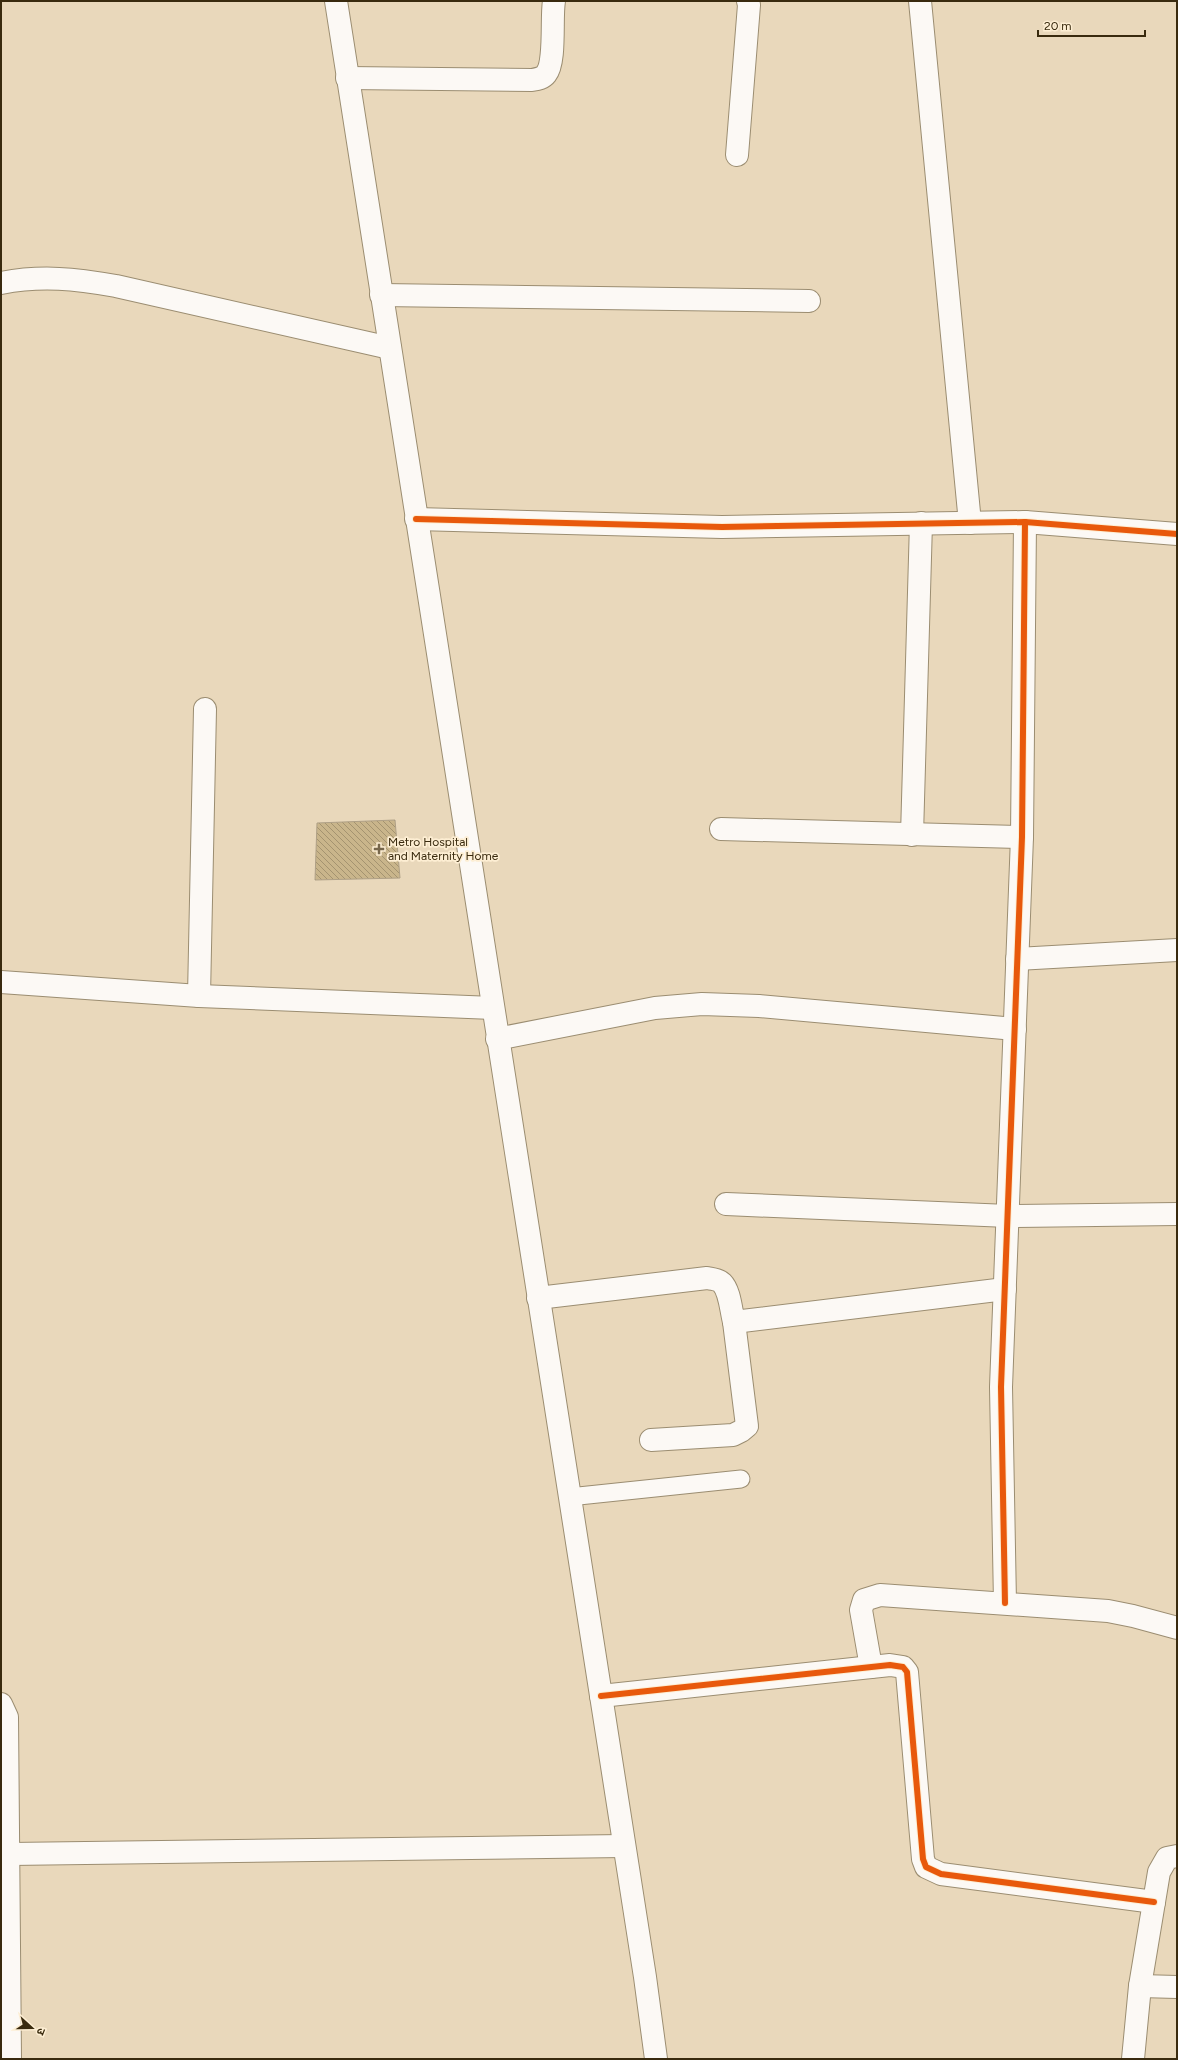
<svg xmlns="http://www.w3.org/2000/svg" width="1178" height="2060" font-family="Figtree,'Noto Sans Devanagari',sans-serif">
<style>
.building{fill:url(#building-back-hatch);stroke:#afa086}
.lines{fill:none;stroke-linecap:round;stroke-linejoin:round}
.service-casing{stroke:#9b8d71;stroke-width:19}
.minor-casing{stroke:#9b8d71;stroke-width:24}
.secondary-casing{stroke:#9b8d71;stroke-width:24}
.service{stroke:#fcf9f5;stroke-width:17}
.minor{stroke:#fcf9f5;stroke-width:22}
.secondary{stroke:#fcf9f5;stroke-width:22}
.cycleway-casing{stroke:#fdeed3;stroke-width:8}
.cycleway{stroke:#e8590c;stroke-width:6}
.poi-dot{fill:#77674b;stroke:#fdeed3;stroke-width:1.5}
.labels{text-anchor:middle;dominant-baseline:central;stroke-width:3.5;stroke-linejoin:round;paint-order:stroke}
.poi-label{font-size:12px;fill:#392a0e;stroke:#fdeed3;text-anchor:start}
</style>
<defs>
<pattern id="building-back-hatch" width="6" height="6" patternUnits="userSpaceOnUse"><rect width="6" height="6" fill="#c9b58b"/><path d="M-1 5l2 2M0 0l6 6M5-1l2 2" fill="none" stroke="#a49370"/></pattern>
</defs>
<rect width="100%" height="100%" fill="#e9d8bb"/>
<path class="building" d="M395,820L400,878L315,880L317,823Z"/>
<g class="lines">
<g class="service-casing">
<path id="service" d="M569,1497L741,1479"/>
</g>
<g class="minor-casing">
<g id="minor">
<path d="M920,1L970,523"/>
<path d="M347,78L532,80C538,79 543,78 546,74C556,62 551,17 554,1"/>
<path d="M737,155L749,5L748,1"/>
<path d="M1,283C42,275 76,279 116,286L390,348"/>
<path d="M381,295L809,301"/>
<path d="M416,519L722,527L1025,522L1177,534"/>
<path d="M721,829L1022,837"/>
<path d="M912,835L921,523"/>
<path d="M1017,959L1177,950"/>
<path d="M1,982L199,996L493,1008"/>
<path d="M199,996L205,709"/>
<path d="M497,1039L655,1008L702,1004L759,1006L1015,1029"/>
<path d="M726,1204L1008,1216L1177,1214"/>
<path d="M538,1298L707,1278C712,1279 718,1279 722,1283C730,1291 731,1311 734,1322L1005,1289"/>
<path d="M651,1440L733,1435L741,1431L747,1426L734,1322"/>
<path d="M1005,1603L1001,1387L1022,837L1025,522"/>
<path d="M871,1667L861,1610L864,1600L880,1595L1108,1611L1133,1616L1177,1628"/>
<path d="M601,1696L890,1665L903,1667L907,1672L923,1859L926,1867L941,1874L1154,1902"/>
<path d="M1,1704L7,1717L10,2059"/>
<path d="M10,1854L624,1846"/>
<path d="M1140,1986L1177,1987"/>
<path d="M1133,2059L1140,1986L1159,1872L1167,1858L1177,1856"/>
</g>
</g>
<g class="secondary-casing">
<path id="secondary" d="M336,1L645,1977L656,2059"/>
</g>
<use href="#service" class="service"/>
<use href="#minor" class="minor"/>
<use href="#secondary" class="secondary"/>
<g class="cycleway-casing">
<g id="cycleway">
<path d="M416,519L722,527L1025,522L1177,534"/>
<path d="M1005,1603L1001,1387L1022,837L1025,522"/>
<path d="M601,1696L890,1665L903,1667L907,1672L923,1859L926,1867L941,1874L1154,1902"/>
</g>
</g>
<use href="#cycleway" class="cycleway"/>
</g>
<path class="poi-dot" d="M377 843h4v4h4v4h-4v4h-4v-4h-4v-4h4z"/>
<g class="labels">
<g class="poi-label">
<text x="388" y="842">Metro Hospital<tspan x="388" dy="14">and Maternity Home</tspan></text>
</g>
</g>
<rect width="1178" height="2060" fill="none" stroke="#392a0e" stroke-width="4"/>
<g transform="translate(32 2028) rotate(111)" stroke="#fdeed3" stroke-width="3" paint-order="stroke">
<path d="M0-3L7 15L0 10L-7 15Z" fill="#392a0e"/>
<text y="-6" font-size="11" font-weight="bold" text-anchor="middle" fill="#392a0e">उ</text>
</g>
<path d="M1038 30v6h107v-6" fill="none" stroke="#392a0e" stroke-width="2"/>
<text x="1044" y="30" font-size="12" fill="#392a0e" stroke="#fdeed3" stroke-width="3" paint-order="stroke">20 m</text>
</svg>
